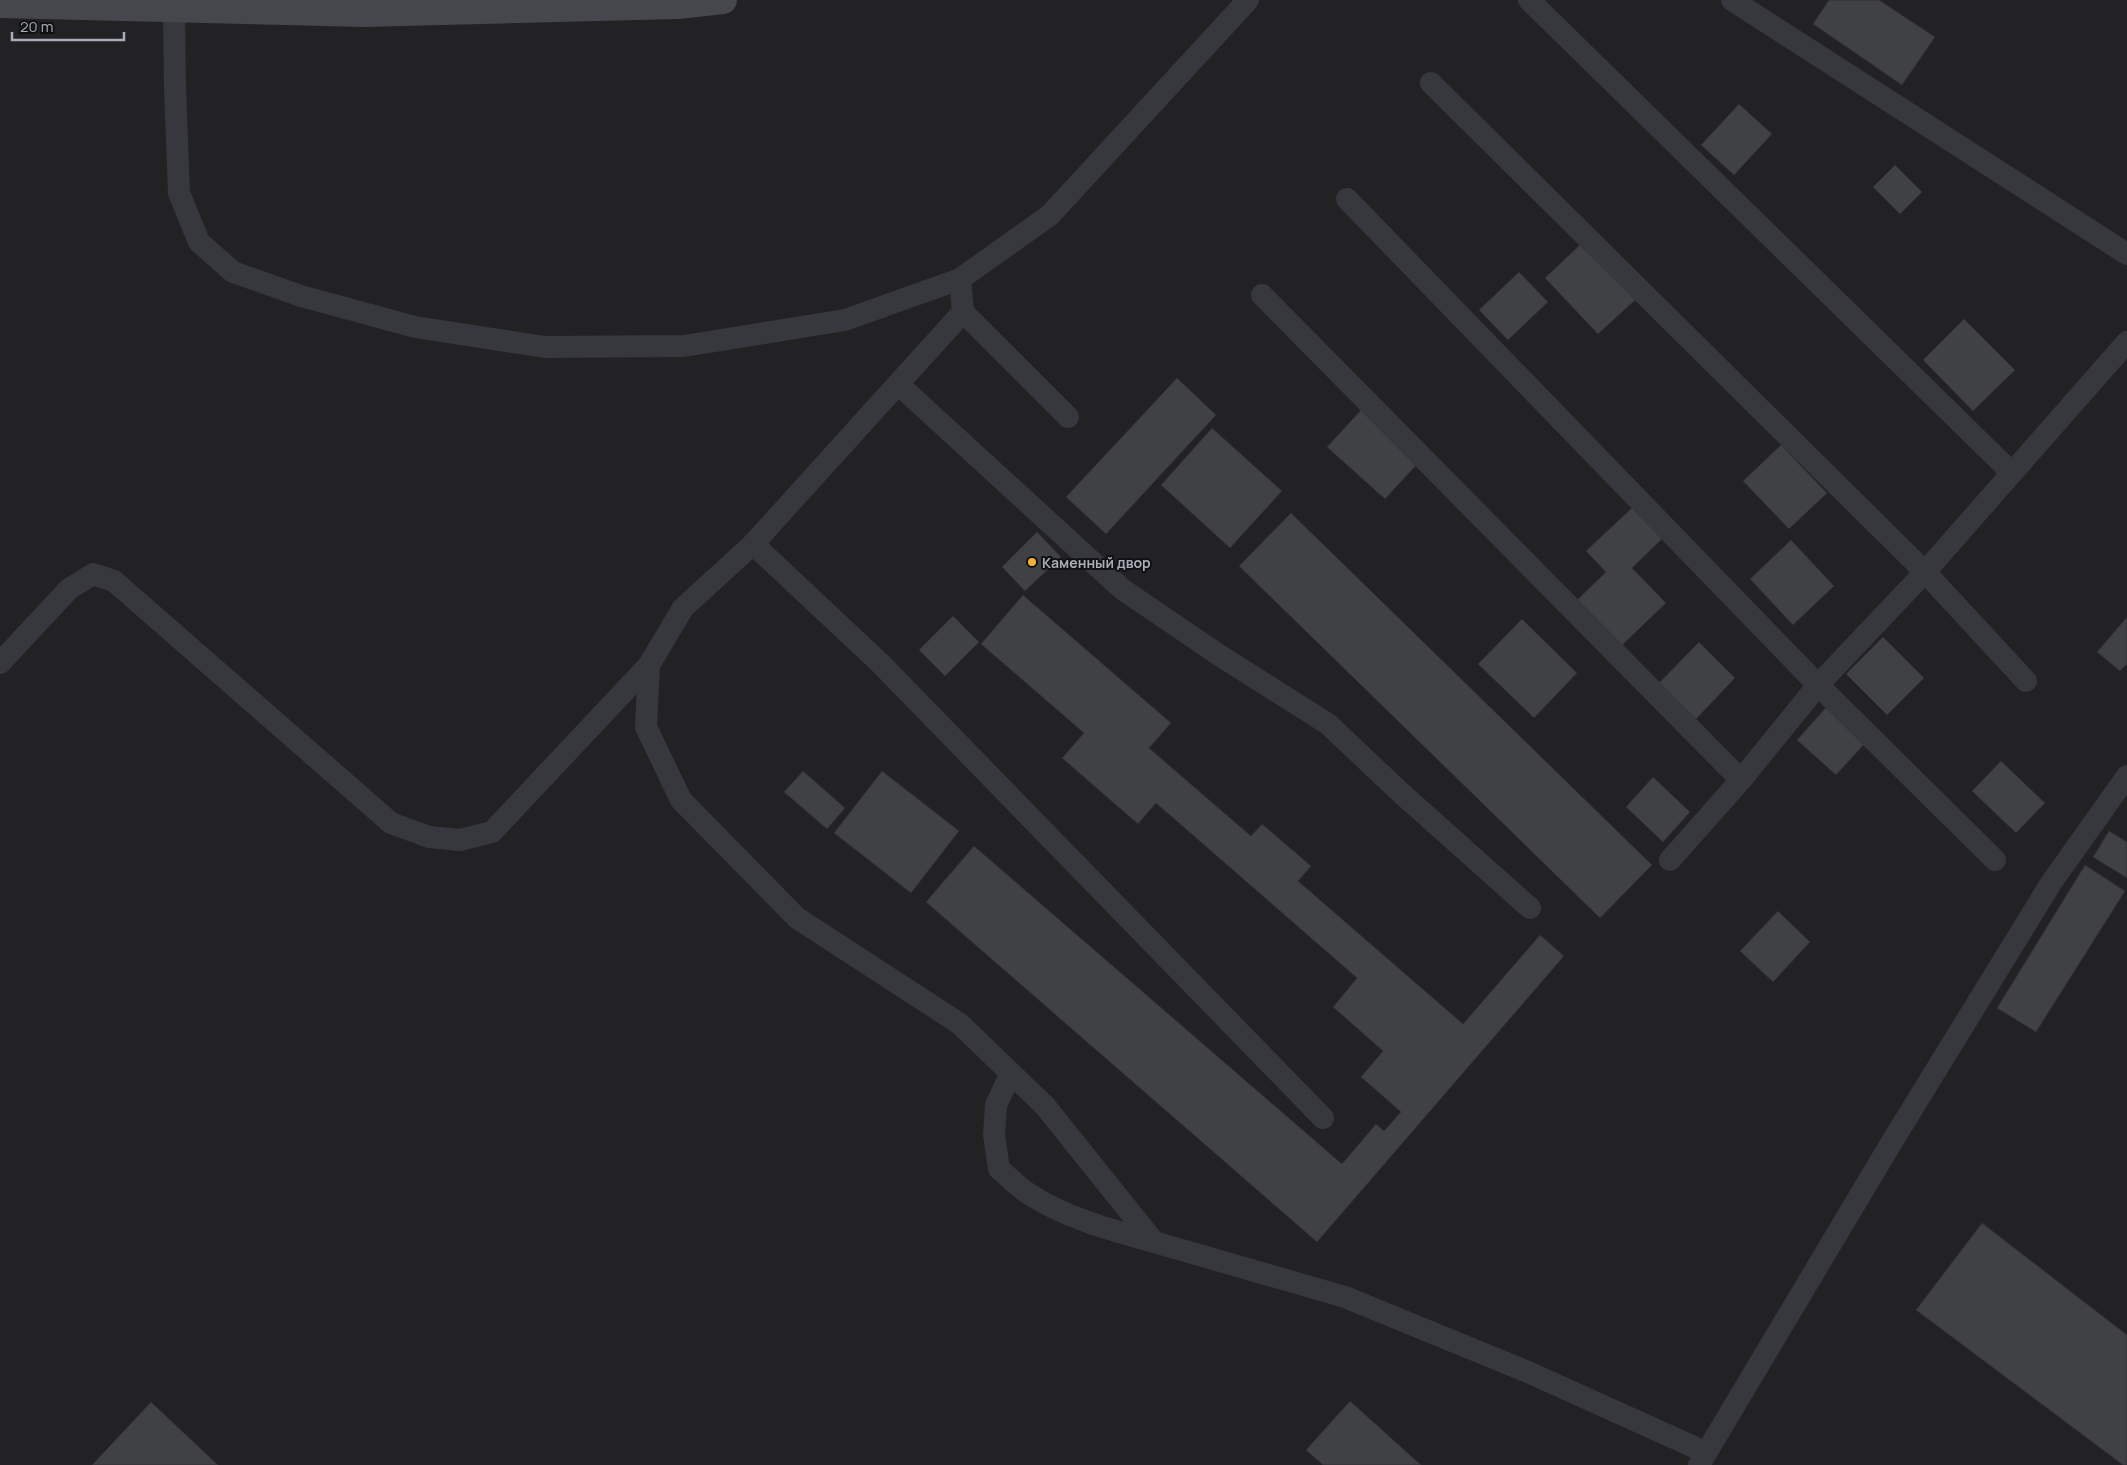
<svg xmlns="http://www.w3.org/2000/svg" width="2127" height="1465" font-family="Manrope,sans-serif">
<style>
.built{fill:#222225}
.building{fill:#404145;stroke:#303034}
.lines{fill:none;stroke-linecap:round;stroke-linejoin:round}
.lane{stroke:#37383d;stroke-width:22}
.secondary{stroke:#45474d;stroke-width:28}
.poi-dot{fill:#f2b134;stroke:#111113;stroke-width:2}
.labels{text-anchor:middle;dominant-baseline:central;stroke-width:4;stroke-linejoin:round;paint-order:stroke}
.poi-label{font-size:14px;font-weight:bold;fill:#a8adb8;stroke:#111113;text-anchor:start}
</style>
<rect width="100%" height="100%" fill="#161618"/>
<path class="built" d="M705,0H2127V1465H0V4Z"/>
<g class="building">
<path d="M1829,0H1879L1935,37L1902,85L1813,24Z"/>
<path d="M1739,104L1772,134L1734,175L1701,145Z"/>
<path d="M1895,165L1922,192L1900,214L1873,187Z"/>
<path d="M1582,243L1635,300L1598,334L1545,278Z"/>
<path d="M1519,272L1548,302L1508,340L1479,310Z"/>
<path d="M1964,319L2015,370L1973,411L1923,360Z"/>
<path d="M1177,378L1216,415L1106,534L1066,497Z"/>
<path d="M1362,409L1420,461L1385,499L1327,447Z"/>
<path d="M1212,428L1282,491L1230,548L1161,485Z"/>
<path d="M1781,445L1827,493L1789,529L1743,481Z"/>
<path d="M1635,505L1665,536L1632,568L1666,603L1617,650L1573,604L1606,572L1586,551Z"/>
<path d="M1291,513L1652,865L1600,918L1239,566Z"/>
<path d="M1037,532L1061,557L1025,591L1002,567Z"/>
<path d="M1791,540L1834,586L1793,625L1750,579Z"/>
<path d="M1023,595L1171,723L1149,748L1251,836L1262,824L1311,866L1298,881L1463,1024L1540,935L1564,956L1317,1242L926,902L974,846L1342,1164L1376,1124L1384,1131L1401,1112L1361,1077L1383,1051L1333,1007L1357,978L1156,803L1138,824L1062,758L1084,733L981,644Z"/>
<path d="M953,616L979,642L945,676L919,650Z"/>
<path d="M2127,617V664L2120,671L2097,652Z"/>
<path d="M1522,619L1577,673L1534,718L1478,664Z"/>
<path d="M1883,637L1924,678L1887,715L1846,674Z"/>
<path d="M1699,642L1735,678L1696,719L1659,683Z"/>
<path d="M1829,704L1869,739L1836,775L1797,740Z"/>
<path d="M2001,761L2045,803L2016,833L1972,791Z"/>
<path d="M803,771L845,808L827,829L784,792Z"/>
<path d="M882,771L959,831L911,893L834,833Z"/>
<path d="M1653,777L1690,812L1663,842L1626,807Z"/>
<path d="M2109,831L2127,842V878L2093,857Z"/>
<path d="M2085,865L2125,891L2036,1032L1997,1008Z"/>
<path d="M1778,911L1810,942L1773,982L1740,951Z"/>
<path d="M1982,1223L2127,1335V1465H2123L1916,1310Z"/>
<path d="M1350,1401L1421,1465H1323L1306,1450Z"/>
<path d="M151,1402L218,1465H92Z"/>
</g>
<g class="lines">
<g class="lane">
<path d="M1529,0L2012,473"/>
<path d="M1732,0L2127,254"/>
<path d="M174,10L175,88L179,193L199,242L233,272L301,296L415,327L545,347L684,346L845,320L960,279L1050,215L1248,0"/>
<path d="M1431,83L1925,572L2026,681"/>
<path d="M1347,199L1818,685L1995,860"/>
<path d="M960,279L963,312L753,544L880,663L1323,1118"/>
<path d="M1262,295L1741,780"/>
<path d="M963,312L1068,417"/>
<path d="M898,384L1122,589L1219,655L1328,724L1400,792L1530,908"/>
<path d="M753,544L683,608L649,665L646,727L681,800L797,918L960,1024L1045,1106L1154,1242L1345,1297L1528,1372L1705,1452"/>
<path d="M0,663L69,589L93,574L114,581L391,823L429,837L460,840L492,832L649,665"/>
<path d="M1670,860L1741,780L1818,685L1925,572L2127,342"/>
<path d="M1011,1073L996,1105L994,1135L999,1169C1009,1177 1018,1187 1029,1194C1066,1218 1111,1230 1154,1242"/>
<path d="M1699,1465L1890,1145L2051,883L2127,776"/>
</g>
<path class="secondary" d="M0,4L364,13L678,5L723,0"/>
</g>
<circle class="poi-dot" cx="1032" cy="562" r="5"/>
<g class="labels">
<g class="poi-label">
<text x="1042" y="562">Каменный двор</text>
</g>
</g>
<path d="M12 32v8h112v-8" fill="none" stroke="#a8adb8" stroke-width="2.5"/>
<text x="20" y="32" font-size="15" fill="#a8adb8" stroke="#111113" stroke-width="4" paint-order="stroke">20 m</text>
</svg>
